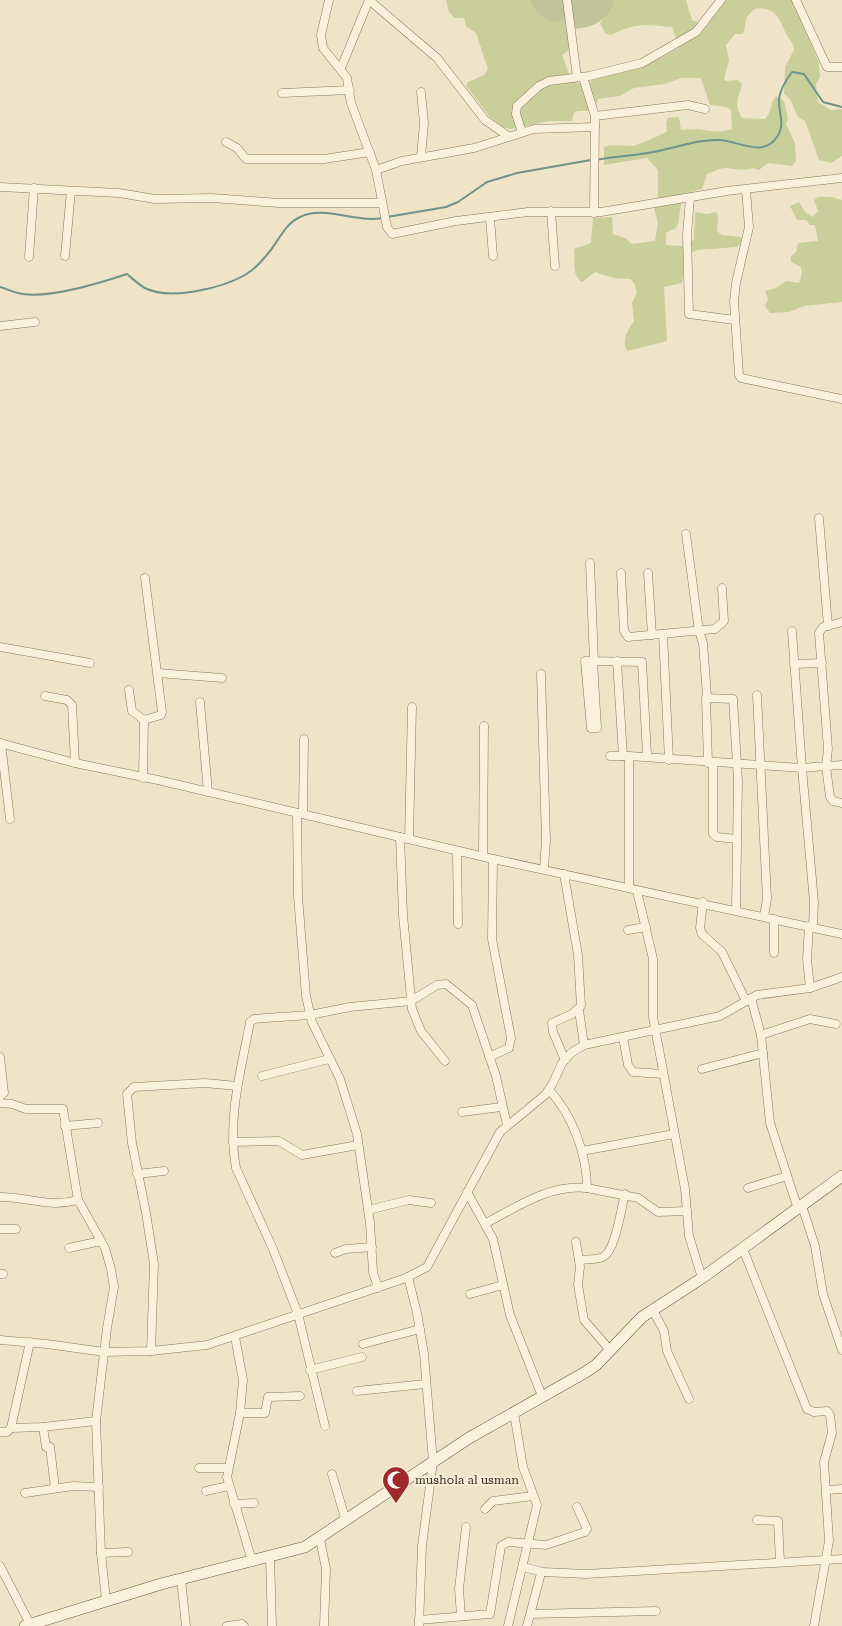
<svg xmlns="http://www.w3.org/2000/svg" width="842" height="1626" font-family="'Roboto Serif',serif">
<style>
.green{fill:#c9cf9b}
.cemetery{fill:#bfc49a}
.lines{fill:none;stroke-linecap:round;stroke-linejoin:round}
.stream{stroke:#6f938a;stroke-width:2}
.minor-casing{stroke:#8d765c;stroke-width:9}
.secondary-casing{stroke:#6f573f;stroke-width:12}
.minor{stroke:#faf1dc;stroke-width:8}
.secondary{stroke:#faf1dc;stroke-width:11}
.labels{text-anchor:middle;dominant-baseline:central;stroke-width:4;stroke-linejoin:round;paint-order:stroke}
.poi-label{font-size:12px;fill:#3d2e20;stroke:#f7eed8;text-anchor:start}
</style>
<rect width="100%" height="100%" fill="#f0e4c8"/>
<g class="green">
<path d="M446,0H529L537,13L567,19L569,50L562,55L572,82L590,84L591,80L643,67L679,48L672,27C646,25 636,22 611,35L605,33L600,23L611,10L614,0H686L692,20L707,25L724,0H792L819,63L820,77L816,84L818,102L831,110L842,109V156L831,163L819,160L805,121L798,117L790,99L784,94L785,67L794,50C793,40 788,39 785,32C780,17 772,5 754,9L747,17L743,34H735L726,45L729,61L724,79L726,81L738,80L742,84C739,98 733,104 742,118L765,119C771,114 770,103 776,96L784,101L788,118L786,124L795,143L796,161L792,166L768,163L759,170L753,168C739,171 741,170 728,168C722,167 713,172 707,174L702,189L683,194L678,223L676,228L666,233V245L683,246L694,240L695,212L707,214L716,212L718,216L717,231L722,235L741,237V243L737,247L697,250L685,256L682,283L664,287L667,341L627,351C621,340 628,330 634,321L632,303L637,293L634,283L630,279L613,278L595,272L582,282C571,275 575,260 574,249L591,243L593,218L612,217L613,234L625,238L632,244L655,241L658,223L654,209L658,196V170L647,158L604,165V147C614,144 621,146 632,146C635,146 665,134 667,131L666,123L668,118L679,117L681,130C686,130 691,129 697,129C709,131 720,133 732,129L731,110L726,107L710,105L701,78H682L664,84L634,88L620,96L598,99L596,105L589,111H578L574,113L572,121H548L511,129L504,128L490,117L466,86L468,82L484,75L488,69L476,33L466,26L464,18H455L449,12Z"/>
<path d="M818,197H832L842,200V302L804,306L789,312L770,313L765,306L768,299L765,291L776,288L786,281L799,283L802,274L801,267L791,262V256L796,252L798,243L818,241L815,225H810L806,220H797L790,206L799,202L805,212L813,217L818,211L814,200Z"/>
</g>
<path class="cemetery" d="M529,0H614C611,21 587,31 568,28L567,19L553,23L537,13Z"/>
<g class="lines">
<g class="stream">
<path d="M596,160C615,156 634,156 653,152C676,148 697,139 720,140C739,141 763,158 777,137C786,124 778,112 779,99C780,89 786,80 792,72L804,74L823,102L842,107"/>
<path d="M387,217L446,207L458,202L487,182L517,173L591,160"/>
<path d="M0,287C7,289 15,293 23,294C50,298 100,283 127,274C133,279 139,285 145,288C170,301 222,288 245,275C252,271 260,263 265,257C277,245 284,224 300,217C324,205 355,223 382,218"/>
</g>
<g class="minor-casing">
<g id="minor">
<path d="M329,0L321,35L323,48L347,78L351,103L376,170L387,227L392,234L456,221L528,212H601L727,191L842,178"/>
<path d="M369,0L437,58L485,120L508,136"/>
<path d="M567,0L577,77"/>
<path d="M796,0L827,67H842"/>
<path d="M341,68L369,0"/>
<path d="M583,77L595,116L594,213"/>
<path d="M421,92L424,123L421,157"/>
<path d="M282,93L350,90"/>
<path d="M595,116L688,105L705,109"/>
<path d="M522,132L516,114L517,106L539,86L549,81L589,76L642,63L696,32L721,0"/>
<path d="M226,142L237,148L246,159H324L370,152"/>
<path d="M376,170L402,161L474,148L534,129L595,127"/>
<path d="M0,187L119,193L155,199L212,198L279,203H382"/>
<path d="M746,190L749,227L736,283L734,301L739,375L741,378L842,399"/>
<path d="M690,198L687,234L689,314L735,320"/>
<path d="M551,211L555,266"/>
<path d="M490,218L493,256"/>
<path d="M65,256L71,191"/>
<path d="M29,257L34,188"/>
<path d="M0,326L35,322"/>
<path d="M819,518L828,626"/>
<path d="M686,534L699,631L703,643L707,696"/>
<path d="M590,563L594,661"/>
<path d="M621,573L624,631L628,637L715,629L724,621L722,588"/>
<path d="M648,573L652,635"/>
<path d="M663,634L669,760"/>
<path d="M0,647L90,663"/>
<path d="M593,661L597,728H591L585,661L642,662L647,755"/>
<path d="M617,661L623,756"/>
<path d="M794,664L822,663"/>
<path d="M158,673L222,678"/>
<path d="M541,674L546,840L544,868"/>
<path d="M129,690L132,711L144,720"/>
<path d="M757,695L767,899L764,916"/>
<path d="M45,696L67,700L72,705L75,763"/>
<path d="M200,702L208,792"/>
<path d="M0,743L75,763L158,780L493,859"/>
<path d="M1,743L10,819"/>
<path d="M610,756H627"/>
<path d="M708,763L706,698L733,699L738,781L736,910"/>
<path d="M713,763V834L717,837L737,839"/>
<path d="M842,765L826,766L830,797L833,801L842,803"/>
<path d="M143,778L144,720L161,715L162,712L145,578"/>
<path d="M297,813L298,896L306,996L312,1022L340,1079L357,1134L370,1223L373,1272L378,1288"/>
<path d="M303,814L304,739"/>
<path d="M400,837L403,915L412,1009L421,1031L445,1061"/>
<path d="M409,839L412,707"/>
<path d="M457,851L458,924"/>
<path d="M483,855L484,726"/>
<path d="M564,874L578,955L581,1006L572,1014L552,1023L553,1032L565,1060"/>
<path d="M629,888V756L802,768L792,631"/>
<path d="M637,891L653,959V1017L685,1189L689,1236L702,1278"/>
<path d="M703,902L700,928L702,934L722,952L746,1001"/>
<path d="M774,919V953"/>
<path d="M809,926L807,959L810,988"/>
<path d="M813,927L814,902L802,768L826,766L828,749L819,633L823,627L842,622"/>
<path d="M628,930L646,927"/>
<path d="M751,998L761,1035L770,1123L798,1209"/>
<path d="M579,1010L584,1045"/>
<path d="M761,1035L810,1019L836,1024"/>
<path d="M623,1037L628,1065L633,1072L663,1074"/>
<path d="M0,1057L4,1093L0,1096"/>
<path d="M489,1057L509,1048L511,1038L492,939L493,859L842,934"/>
<path d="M702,1069L763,1053"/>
<path d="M262,1076L329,1059"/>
<path d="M549,1090C572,1114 587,1154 587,1188L638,1198L658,1212L687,1211"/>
<path d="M0,1103L12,1104L26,1109H63L78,1200L105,1248L111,1269L114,1287L107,1328L96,1421L101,1553L106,1600"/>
<path d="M462,1112L501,1107"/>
<path d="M65,1126L98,1123"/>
<path d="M233,1142L279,1141L302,1155L358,1145"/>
<path d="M582,1151L674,1134"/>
<path d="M137,1174L164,1171"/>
<path d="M748,1188L787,1176"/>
<path d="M467,1192L493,1239L510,1315L542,1396"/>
<path d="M0,1197C30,1197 47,1208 78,1200"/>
<path d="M802,1206L815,1246L823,1294L842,1350"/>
<path d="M368,1210L409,1200L431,1203"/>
<path d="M486,1223C517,1207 550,1184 587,1188"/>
<path d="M0,1229H16"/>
<path d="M576,1242L580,1267L578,1285L584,1320L610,1350"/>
<path d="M69,1248L101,1241"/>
<path d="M743,1249L807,1409L814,1412L827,1411L830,1415L832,1433L824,1462L829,1541L814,1626"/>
<path d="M335,1253L346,1249L372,1247"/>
<path d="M579,1260C586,1259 597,1260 603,1257C616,1250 621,1208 625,1194"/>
<path d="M0,1274H3"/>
<path d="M408,1277L417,1313L424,1354L433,1462L422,1546L419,1626"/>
<path d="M470,1294L503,1285"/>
<path d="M652,1309L664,1331L667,1351L689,1399"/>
<path d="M235,1337L243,1380L240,1413L227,1477L252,1561"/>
<path d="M0,1340L47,1344L104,1352L151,1351L207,1345L406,1278L427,1267L500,1132L545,1095L553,1083L562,1063L571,1053L584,1045L720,1016L757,995L810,988L842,977"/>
<path d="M363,1344L420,1329"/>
<path d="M151,1351L154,1264L146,1213L132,1143L127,1094L134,1087L205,1083L237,1086"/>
<path d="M310,1370L362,1357"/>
<path d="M357,1391L425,1384"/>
<path d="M240,1413H265L268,1397L300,1396"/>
<path d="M325,1426L298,1314L273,1249L236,1168C227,1118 241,1071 250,1022L254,1019L265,1018L310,1015L350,1007L411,1001L437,985L446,984L472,1005L496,1076L507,1125"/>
<path d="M43,1427L46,1447H50L55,1488"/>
<path d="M11,1428L43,1427L96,1421"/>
<path d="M0,1432H7L11,1428L30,1342"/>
<path d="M199,1468H227"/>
<path d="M332,1474L346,1521"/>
<path d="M827,1490L842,1489"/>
<path d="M206,1491L228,1486"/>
<path d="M25,1493L73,1486L99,1487"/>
<path d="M234,1504L254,1503"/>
<path d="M485,1509L493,1501L533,1496"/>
<path d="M757,1520L778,1521L780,1561"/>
<path d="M320,1539L326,1569L324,1626"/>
<path d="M101,1553L128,1552"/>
<path d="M270,1556L272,1626"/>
<path d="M0,1566L30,1624"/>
<path d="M523,1567L543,1572L586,1574L842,1559"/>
<path d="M181,1579L186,1626"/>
<path d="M531,1614L656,1611"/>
<path d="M461,1616L459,1589L466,1527"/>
<path d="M419,1620L490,1614L501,1546L508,1542L546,1545L585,1532L587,1529L577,1507"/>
<path d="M227,1626L242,1624L244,1626"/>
<path d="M508,1626L537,1505L523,1467L514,1413"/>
<path d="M527,1626L540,1577"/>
</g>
</g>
<g class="secondary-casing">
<path id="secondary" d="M25,1626L161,1584L305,1547L469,1438L584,1373L596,1365L642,1317L702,1278L842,1176"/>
</g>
<use href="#minor" class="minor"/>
<use href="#secondary" class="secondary"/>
</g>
<defs>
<g id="mosque-pin" transform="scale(1.4375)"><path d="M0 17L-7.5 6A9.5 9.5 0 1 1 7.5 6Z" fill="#9e2a2b" stroke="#f7eed8"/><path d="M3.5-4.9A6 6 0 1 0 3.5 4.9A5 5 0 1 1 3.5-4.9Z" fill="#fff"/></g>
</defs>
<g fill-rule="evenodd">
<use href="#mosque-pin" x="396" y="1480"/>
</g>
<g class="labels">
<g class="poi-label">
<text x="415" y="1480">mushola al usman</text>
</g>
</g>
</svg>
